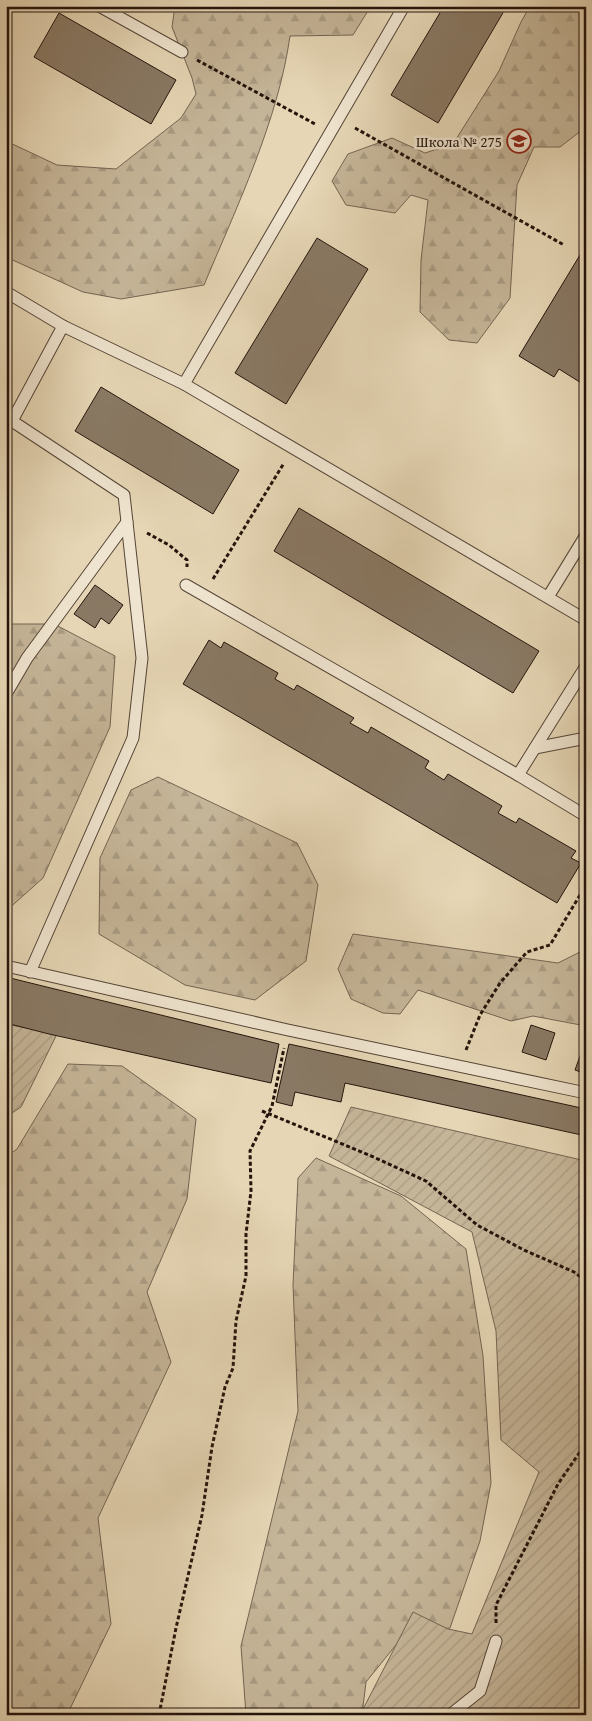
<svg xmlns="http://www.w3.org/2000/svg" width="592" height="1721" font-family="'Gentium Book Plus',serif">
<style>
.forest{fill:url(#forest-firs);stroke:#746452}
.garden{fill:url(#garden-furrows);stroke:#746452}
.building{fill:#897964;stroke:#24140c}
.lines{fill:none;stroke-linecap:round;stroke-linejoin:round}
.service-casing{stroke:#544436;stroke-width:13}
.path{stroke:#24140c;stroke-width:3;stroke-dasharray:4 2.5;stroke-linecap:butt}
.service{stroke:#efe4cf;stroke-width:11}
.labels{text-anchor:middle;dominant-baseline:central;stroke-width:5;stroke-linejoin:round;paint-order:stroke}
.poi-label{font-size:15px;fill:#24140c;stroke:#efe4cf;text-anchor:end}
</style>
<defs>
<pattern id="forest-firs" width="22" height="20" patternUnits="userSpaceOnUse" patternTransform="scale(1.25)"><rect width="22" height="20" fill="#c5b598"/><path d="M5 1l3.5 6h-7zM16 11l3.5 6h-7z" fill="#a99b82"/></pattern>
<pattern id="garden-furrows" width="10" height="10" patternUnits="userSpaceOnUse" patternTransform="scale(1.25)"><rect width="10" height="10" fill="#c5b598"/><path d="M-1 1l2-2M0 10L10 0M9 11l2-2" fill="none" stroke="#a99b82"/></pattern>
</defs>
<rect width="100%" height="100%" fill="#e6d6b5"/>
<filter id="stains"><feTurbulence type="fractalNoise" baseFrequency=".004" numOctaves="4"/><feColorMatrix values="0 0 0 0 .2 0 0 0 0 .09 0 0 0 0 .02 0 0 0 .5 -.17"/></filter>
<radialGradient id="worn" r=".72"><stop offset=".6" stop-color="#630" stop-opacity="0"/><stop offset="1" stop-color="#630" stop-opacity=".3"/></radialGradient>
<g class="forest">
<path d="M175,6H371L353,35L290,36C278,121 237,206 204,285L121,299L83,292L6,257V141L57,165L116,169L181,118L196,94L192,78L172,27Z"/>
<path d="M530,6H586V127L560,147H534L517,185L510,298L477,343L449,340L420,312L421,260L428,200L411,195L395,213L346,205L332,181L348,154L392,138L425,153L453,144L499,71L521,22Z"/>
<path d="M6,624H54L115,656L110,727L43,878L6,911Z"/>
<path d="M158,777L297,843L318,885L306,961L255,1000L185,985L99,934L100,858L131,790Z"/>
<path d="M353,934L558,963L586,949V1026L533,1016L511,1021L418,990L400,1014L383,1013L351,999L338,969Z"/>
<path d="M68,1064L122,1066L196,1119L187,1199L147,1292L171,1362L98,1518L111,1624L67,1715H6V1157L17,1149Z"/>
<path d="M316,1158L401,1196L466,1249L483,1356L491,1483L480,1541L450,1628L404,1635L366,1682L362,1715H246L241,1646L298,1411L293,1285L298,1178Z"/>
</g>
<g class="garden">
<path d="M6,1024L57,1034L21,1107L6,1117Z"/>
<path d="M351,1107L586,1161V1715H360L413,1612L448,1629L472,1634L539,1472L501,1440L496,1331L472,1232L329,1156Z"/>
</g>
<g class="building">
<path d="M444,6H507L438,123L391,95Z"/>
<path d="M59,13L176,80L151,124L34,57Z"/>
<path d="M317,238L368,269L286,404L235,373Z"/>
<path d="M586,245V386L559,369L554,377L519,356Z"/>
<path d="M101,387L239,470L213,514L75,431Z"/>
<path d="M299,508L539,651L513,693L274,551Z"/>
<path d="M95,585L123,605L109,624L101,618L95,628L74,614Z"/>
<path d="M209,640L221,648L224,642L278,673L275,679L294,690L297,685L354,718L350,723L368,733L371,727L429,761L425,768L444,780L448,774L502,806L498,813L516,823L519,818L576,851L571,858L581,863L557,903L183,684Z"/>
<path d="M6,977L279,1044L271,1083L49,1034L6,1023Z"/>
<path d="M531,1025L555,1033L546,1060L522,1052Z"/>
<path d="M585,1042H586V1074L575,1070Z"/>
<path d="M289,1044L586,1109V1136L345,1083L341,1102L295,1092L292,1106L276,1102Z"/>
</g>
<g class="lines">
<g class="service-casing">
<g id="service">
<path d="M99,6L182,52"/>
<path d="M6,292L63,326L184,384L586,620"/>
<path d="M184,384L404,6"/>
<path d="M186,585L518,775L586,666"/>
<path d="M548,597L586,535"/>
<path d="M6,694L27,658L127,522"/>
<path d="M535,748L586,738"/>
<path d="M518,775L586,816"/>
<path d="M6,966L288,1030L586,1093"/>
<path d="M30,972L133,738L142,658L124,495L12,421L63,326"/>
<path d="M450,1715L480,1691L496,1641"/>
</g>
</g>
<g class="path">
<path d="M197,60L315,124"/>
<path d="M355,128L564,245"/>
<path d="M147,533L169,545L187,560V567"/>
<path d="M213,579L284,463"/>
<path d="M466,1050L480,1015L500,983L527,952L550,945L586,885"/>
<path d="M262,1111L369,1155L426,1181L477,1225L524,1250L574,1272L586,1281"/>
<path d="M496,1623V1605L558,1484L586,1443"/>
<path d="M159,1715L176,1628L202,1515L212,1447L225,1387L233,1368L236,1321L246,1276V1234L251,1191L250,1151L272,1106L284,1048"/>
</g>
<use href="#service" class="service"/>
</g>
<defs>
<g id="school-ring" transform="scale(1.25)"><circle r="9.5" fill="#efe4cf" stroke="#8f2418" stroke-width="1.5"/><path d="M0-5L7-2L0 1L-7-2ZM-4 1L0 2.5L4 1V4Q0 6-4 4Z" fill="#8f2418"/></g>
</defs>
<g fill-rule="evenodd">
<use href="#school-ring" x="519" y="141"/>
</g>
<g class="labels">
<g class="poi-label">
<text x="502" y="141">Школа № 275</text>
</g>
</g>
<rect width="592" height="1721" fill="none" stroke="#e6d6b5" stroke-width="25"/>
<rect x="8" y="8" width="577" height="1706" fill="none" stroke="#24140c" stroke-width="2.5"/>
<rect x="12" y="12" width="567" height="1696" fill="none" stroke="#24140c"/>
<rect width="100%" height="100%" filter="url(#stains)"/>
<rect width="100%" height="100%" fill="url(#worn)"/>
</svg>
